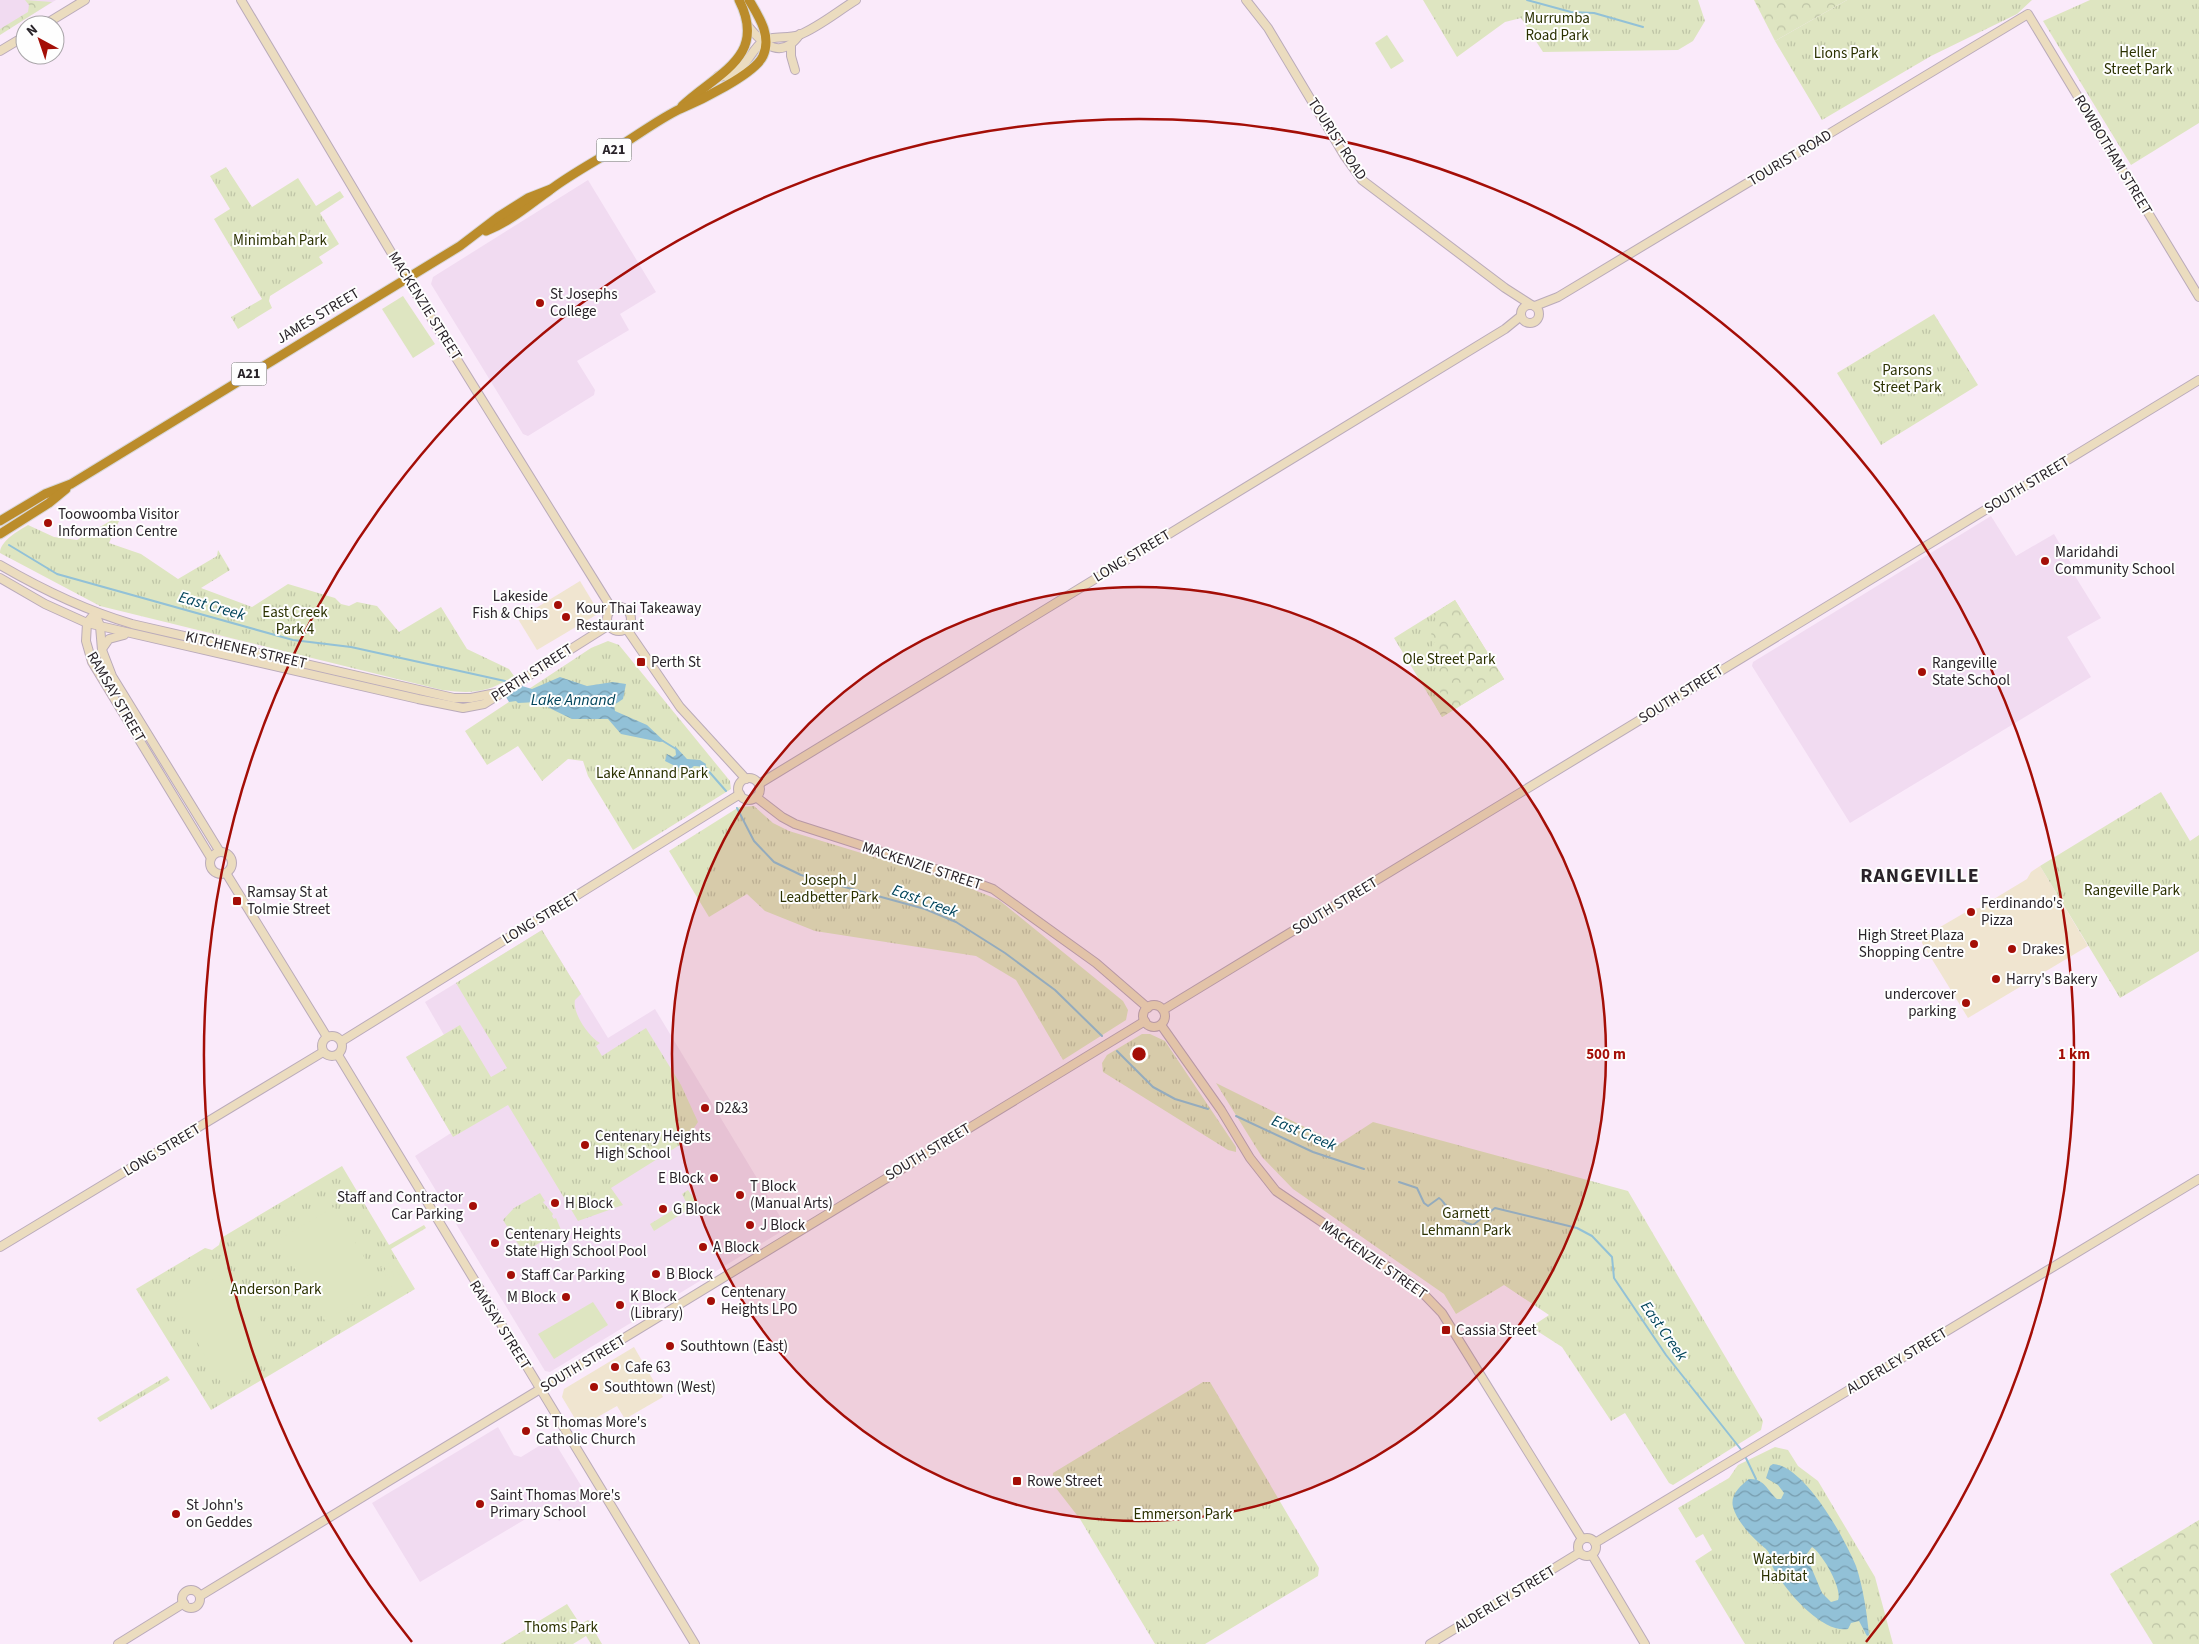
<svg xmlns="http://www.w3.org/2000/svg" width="2199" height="1644" font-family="'Source Sans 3',sans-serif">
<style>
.commercial{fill:#f0e5d0}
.built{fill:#f1dbf1}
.grass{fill:url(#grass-tufts)}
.forest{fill:url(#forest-crowns)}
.pitch{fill:#dee5c1}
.water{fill:url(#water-waves);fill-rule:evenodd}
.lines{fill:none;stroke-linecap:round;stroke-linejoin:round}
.stream{stroke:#92c1d7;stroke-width:2}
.secondary-casing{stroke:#baabba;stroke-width:10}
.highway-casing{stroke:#d8d7d8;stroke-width:11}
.secondary{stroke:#ebdcbf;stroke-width:8}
.highway{stroke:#bb8c2b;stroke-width:9}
.ring{fill:none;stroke:#a40e07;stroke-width:2.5}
.poi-dot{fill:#a40e07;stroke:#fefefe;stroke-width:2}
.labels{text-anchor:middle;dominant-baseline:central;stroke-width:4;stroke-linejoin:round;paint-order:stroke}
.shield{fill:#fefefe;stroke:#696569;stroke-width:1}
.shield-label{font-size:14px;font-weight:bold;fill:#292329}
.park-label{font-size:15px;fill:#2b3100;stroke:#fefefe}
.street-label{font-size:15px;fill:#292329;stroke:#fefefe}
.poi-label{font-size:15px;fill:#292329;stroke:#fefefe;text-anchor:start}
.water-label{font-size:16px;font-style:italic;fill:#01445b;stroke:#fefefe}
.district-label{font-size:20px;font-weight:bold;letter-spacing:1px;fill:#292329;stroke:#fefefe}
.centre{fill:#a40e07;stroke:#fefefe;stroke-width:2.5}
.ring-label{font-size:15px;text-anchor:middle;font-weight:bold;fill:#a40e07;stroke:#fefefe;stroke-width:4;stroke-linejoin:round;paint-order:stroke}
</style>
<defs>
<pattern id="grass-tufts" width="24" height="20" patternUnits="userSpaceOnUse" patternTransform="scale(1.25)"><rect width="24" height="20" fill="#dee5c1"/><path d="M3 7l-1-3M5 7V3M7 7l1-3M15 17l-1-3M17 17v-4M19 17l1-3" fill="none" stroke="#bec4a6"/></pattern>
<pattern id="forest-crowns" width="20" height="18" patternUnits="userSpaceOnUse" patternTransform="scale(1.25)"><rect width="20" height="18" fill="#dee5c1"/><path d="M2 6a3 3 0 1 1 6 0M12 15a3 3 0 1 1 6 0" fill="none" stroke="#bec4a6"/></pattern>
<pattern id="water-waves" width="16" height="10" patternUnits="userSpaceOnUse" patternTransform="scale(1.25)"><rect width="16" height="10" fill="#92c1d7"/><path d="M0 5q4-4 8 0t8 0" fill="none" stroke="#779cae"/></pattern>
</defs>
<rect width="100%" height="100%" fill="#faeafa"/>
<g class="commercial">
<path d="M580,581L597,609L596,615L537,650L518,619Z"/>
<path d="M2040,866L2088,946L1968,1018L1922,943L1923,937L1971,909L1979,908L2027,879L2031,872Z"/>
<path d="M634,1347L663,1397L625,1419L617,1406L580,1427L562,1397L564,1389Z"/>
</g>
<g class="built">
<path d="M0,0H56L0,34Z"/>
<path d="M588,180L656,292L620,314L629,330L577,361L595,390L594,395L528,436L523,434L431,284L433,277Z"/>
<path d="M1991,516L2016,556L2054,534L2073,567L2075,576L2101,618L2067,637L2091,677L1850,823L1752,666L1753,662Z"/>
<path d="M542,930L608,1038L655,1009L787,1228L550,1372L545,1371L415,1156L451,1133L406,1057L444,1035L425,1002Z"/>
<path d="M498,1427L514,1455L521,1457L552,1438L591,1502L559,1521L549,1505L420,1582L372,1503Z"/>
</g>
<g class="grass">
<path d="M1423,0H1698L1705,21L1693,41L1678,50L1543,52L1521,18L1505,22L1457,57Z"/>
<path d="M1847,0H2032L2017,14L1931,56L1822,120L1775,41Z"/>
<path d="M2090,0H2199V123L2131,165L2043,21Z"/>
<path d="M226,167L252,207L298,178L316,206L340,191L344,197L320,213L339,244L319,257L323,263L270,296L269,301L272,308L238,329L231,317L262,299L214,219L230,209L210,176Z"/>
<path d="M1934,314L1978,385L1881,445L1837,373Z"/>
<path d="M112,520L119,521L109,543L141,554L178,579L217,556L218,550L230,570L201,588L252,607L288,584L335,598L341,604L349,606L357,602L377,606L399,632L441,607L467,649L509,669L514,676C487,693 472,694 442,690L100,606L0,553C0,541 18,531 28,525L54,537L77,540Z"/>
<path d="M1455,600L1504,679L1442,717L1394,638Z"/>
<path d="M608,641L619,645L730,781L731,789L633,850L588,776L583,761L568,759L542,781L518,746L487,765L465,731L591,648Z"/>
<path d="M2161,792L2190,841L2199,835V951L2120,998L2040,866Z"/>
<path d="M754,806L773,823L789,831L950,880L999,900L1123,1001L1128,1010L1126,1020L1063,1060L1016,980L976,956L815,931L765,911L747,894L709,917L669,851L739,807Z"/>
<path d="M542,930L581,994L575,1000C572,1013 589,1037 600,1043L596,1046L602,1056L646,1028L681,1085L698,1122L694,1128L683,1135L686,1141L611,1188L623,1205L578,1221L508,1105L453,1137L406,1057L460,1025L491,1077L507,1068L456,983Z"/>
<path d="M1142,1034H1150L1165,1041L1236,1147V1152L1228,1150L1103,1072L1102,1063L1107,1055Z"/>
<path d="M1216,1083L1339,1144L1373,1122L1628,1191L1763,1421L1761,1430L1673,1485L1669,1483L1625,1413L1611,1421L1562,1347L1531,1327L1549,1315L1504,1285L1456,1314L1444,1294L1293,1189L1262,1157Z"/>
<path d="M342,1166L389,1245L424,1225L426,1228L391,1249L415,1289L211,1410L136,1289L205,1248L212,1250L219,1245L221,1238Z"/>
<path d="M688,1190L698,1204L683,1213L678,1212V1216L654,1231L650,1224L686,1202L682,1194Z"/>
<path d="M540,1193L545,1201L543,1202L553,1214L552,1216L554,1219L556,1218L561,1230L521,1254L517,1249L520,1247L503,1220L514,1208Z"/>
<path d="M167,1376L170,1380L100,1422L97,1418Z"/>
<path d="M1203,1382H1210L1319,1568L1318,1576L1205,1644H1155L1080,1519L1052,1483L1053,1473Z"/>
<path d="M1775,1447L1788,1450L1798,1466L1818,1481L1875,1577L1893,1644H1745L1695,1561L1712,1550L1703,1534L1696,1538L1678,1508L1729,1478L1738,1465Z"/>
<path d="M567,1604L580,1624L588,1620L602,1644H591L586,1636L573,1644H501Z"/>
</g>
<g class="forest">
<path d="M25,0L52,2L0,35V29L28,12L29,5Z"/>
<path d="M1754,0H1847L1775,41Z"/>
<path d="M1455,600L1504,679L1442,717L1436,707L1442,695L1437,687L1439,672L1433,659L1437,654L1431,649L1435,641L1431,634L1438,623L1433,614Z"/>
<path d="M2199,1520V1644H2153L2110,1574Z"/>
</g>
<g class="pitch">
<path d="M1387,35L1404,61L1391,69L1375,43Z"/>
<path d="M403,296L435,344L413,358L382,309Z"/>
<path d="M724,841L733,845L736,855L732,859H723L717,865L711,857L716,852L719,842Z"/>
<path d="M334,1207L382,1287L325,1321L278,1240Z"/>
<path d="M393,1260L410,1287L396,1295L381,1267L382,1266L391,1281L384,1265L386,1264L395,1278L388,1263L390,1262L400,1276L391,1261Z"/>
<path d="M230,1269L278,1350L222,1384L174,1303Z"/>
<path d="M593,1302L608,1325L554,1359L538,1334Z"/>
</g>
<g class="water">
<path d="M560,677L587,686L613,682L626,684L623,699L614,705L615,711L647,725L664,741L660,742L621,734L608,719H572L537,702L518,703L516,701L509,702L506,697L522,686L532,689Z"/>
<path d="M675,746L687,759L700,760L706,764L705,767L694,766L687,772L665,761L667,754L673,757L676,755Z"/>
<path d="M1773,1464C1805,1466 1845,1539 1856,1566C1863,1587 1867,1613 1869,1635L1867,1636L1859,1621L1851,1623L1848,1629C1820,1634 1779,1584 1770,1561C1770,1559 1769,1554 1769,1553C1767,1549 1761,1545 1758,1542C1749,1534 1736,1519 1733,1507C1730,1495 1740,1486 1749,1479C1764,1478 1767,1490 1777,1499H1781L1784,1493L1778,1485L1766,1478L1770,1466ZM1812,1547C1822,1553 1843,1589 1838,1600L1831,1602L1822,1593L1806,1555Z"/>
</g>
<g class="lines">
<g class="stream">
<path d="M1527,0L1571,12L1594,13L1643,27"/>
<path d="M9,545L57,574L293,640L351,647L505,681"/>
<path d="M663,741L676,749"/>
<path d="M705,767L726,791"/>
<path d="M737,808L754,841L774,862L801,875L925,909L956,922L1005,953L1055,990L1102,1036"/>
<path d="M1117,1051L1153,1087L1175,1099L1208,1109"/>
<path d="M1236,1116L1313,1152L1364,1169"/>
<path d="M1399,1182L1417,1188L1424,1203L1428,1206L1439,1198C1444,1201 1443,1203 1447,1207C1454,1215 1463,1223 1473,1225L1495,1208L1577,1228L1592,1236L1612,1257L1614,1278L1666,1355L1743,1452"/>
<path d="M1745,1456L1756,1479"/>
</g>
<g class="secondary-casing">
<g id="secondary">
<path d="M241,0L407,279L612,609"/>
<path d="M1246,0L1268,28L1344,155L1362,180L1505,288L1530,304"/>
<path d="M44,25L85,0"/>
<path d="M748,26C764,46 782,60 800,34"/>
<path d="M791,45V56L795,70"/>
<path d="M0,51L25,36"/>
<path d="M718,76C742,80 749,52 762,42C771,35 787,39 799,35C819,27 838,11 856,0"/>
<circle cx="1530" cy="314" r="9"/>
<path d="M1535,306L1558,297L2028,14L2199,297"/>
<path d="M0,565C43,590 84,610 132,624L454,698H471L501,692"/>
<path d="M0,578L45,604L87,623L418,699L463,708L484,704L609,625"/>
<circle cx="619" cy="619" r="12"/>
<path d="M626,628L680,707L746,779"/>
<path d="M102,649L109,639L124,635"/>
<circle cx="749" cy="789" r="11"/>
<path d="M759,784L1505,329L1521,316"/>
<path d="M756,797L782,817L795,824L963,878L993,889L1096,963L1148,1008"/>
<circle cx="221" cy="863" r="11"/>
<path d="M211,858L92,662L86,641L87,623L95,613L100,626L102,650L112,676L220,852"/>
<path d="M226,873L327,1037"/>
<circle cx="1154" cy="1016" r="11"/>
<path d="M1163,1010L2199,380"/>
<path d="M1161,1025L1221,1110L1250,1158L1276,1191L1416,1286L1442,1313L1582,1539"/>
<circle cx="332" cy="1046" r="10"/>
<path d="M342,1041L740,794"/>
<path d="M338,1055L695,1644"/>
<path d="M0,1247L323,1052"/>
<circle cx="1587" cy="1547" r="9"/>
<path d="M1595,1543L2199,1179"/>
<path d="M1592,1555L1645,1644"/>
<circle cx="191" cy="1599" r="9"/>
<path d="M200,1596L1145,1021"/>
<path d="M118,1644L184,1603"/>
<path d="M1430,1644L1579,1553"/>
</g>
</g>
<g class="highway-casing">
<g id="highway">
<path d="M682,106C717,73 768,57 739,0"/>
<path d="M486,231C511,221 529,205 550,190C571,174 596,161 618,147C638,135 659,119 680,109C699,101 755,74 763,56C772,36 759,17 749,0"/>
<path d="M0,521L45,494L71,484L460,246L498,217L528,198L551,189"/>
<path d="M0,534L49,503L66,489"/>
</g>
</g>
<use href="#secondary" class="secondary"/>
<use href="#highway" class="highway"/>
</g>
<circle cx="1139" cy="1054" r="467" fill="#a40e07" fill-opacity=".12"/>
<g class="ring">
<circle cx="1139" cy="1054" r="467"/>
<path d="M412 1642A935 935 0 1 1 1866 1642"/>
</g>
<g class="poi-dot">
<circle cx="540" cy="303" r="5"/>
<circle cx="48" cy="523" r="5"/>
<circle cx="2045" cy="561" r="5"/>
<circle cx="558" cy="605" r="5"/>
<circle cx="566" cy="617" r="5"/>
<rect x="636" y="657" width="10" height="10" rx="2.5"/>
<circle cx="1922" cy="672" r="5"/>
<rect x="232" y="896" width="10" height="10" rx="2.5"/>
<circle cx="1971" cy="912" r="5"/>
<circle cx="1974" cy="944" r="5"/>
<circle cx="2012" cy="949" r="5"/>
<circle cx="1996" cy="979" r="5"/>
<circle cx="1966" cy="1003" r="5"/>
<circle cx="705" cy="1108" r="5"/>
<circle cx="585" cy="1145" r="5"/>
<circle cx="714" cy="1178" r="5"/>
<circle cx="740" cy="1195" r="5"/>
<circle cx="555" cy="1203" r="5"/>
<circle cx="473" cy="1206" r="5"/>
<circle cx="663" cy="1209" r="5"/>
<circle cx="750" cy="1225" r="5"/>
<circle cx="495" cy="1243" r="5"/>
<circle cx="703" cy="1247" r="5"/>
<circle cx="656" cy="1274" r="5"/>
<circle cx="511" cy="1275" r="5"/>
<circle cx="566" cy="1297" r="5"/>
<circle cx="711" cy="1301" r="5"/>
<circle cx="620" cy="1305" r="5"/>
<rect x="1441" y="1325" width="10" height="10" rx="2.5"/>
<circle cx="670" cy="1346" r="5"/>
<circle cx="615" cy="1367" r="5"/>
<circle cx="594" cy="1387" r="5"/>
<circle cx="526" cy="1431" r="5"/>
<rect x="1012" y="1476" width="10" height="10" rx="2.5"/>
<circle cx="480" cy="1504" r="5"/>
<circle cx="176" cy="1514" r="5"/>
</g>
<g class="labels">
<g class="shield">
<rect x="596.5" y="138.5" width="35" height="23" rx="4"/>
<rect x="231.5" y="362.5" width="35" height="23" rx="4"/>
</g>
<g class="shield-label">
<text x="614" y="150">A21</text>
<text x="249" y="374">A21</text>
</g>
<g class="park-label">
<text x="1557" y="18">Murrumba<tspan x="1557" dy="17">Road Park</tspan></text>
<text x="2138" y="52">Heller<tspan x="2138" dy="17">Street Park</tspan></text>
<text x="1846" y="53">Lions Park</text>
<text x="280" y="240">Minimbah Park</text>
<text x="1907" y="370">Parsons<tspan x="1907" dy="17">Street Park</tspan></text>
<text x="295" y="612">East Creek<tspan x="295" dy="17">Park 4</tspan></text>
<text x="1449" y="659">Ole Street Park</text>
<text x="652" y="773">Lake Annand Park</text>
<text x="829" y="880">Joseph J<tspan x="829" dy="17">Leadbetter Park</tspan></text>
<text x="2132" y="890">Rangeville Park</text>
<text x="1466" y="1213">Garnett<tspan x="1466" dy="17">Lehmann Park</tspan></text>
<text x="276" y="1289">Anderson Park</text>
<text x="1183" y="1514">Emmerson Park</text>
<text x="1784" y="1559">Waterbird<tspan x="1784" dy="17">Habitat</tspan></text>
<text x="561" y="1627">Thoms Park</text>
</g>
<g class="street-label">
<text transform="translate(1337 139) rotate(57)">TOURIST ROAD</text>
<text transform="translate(2113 155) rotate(59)">ROWBOTHAM STREET</text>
<text transform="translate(1790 158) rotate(-31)">TOURIST ROAD</text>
<text transform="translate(425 306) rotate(58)">MACKENZIE STREET</text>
<text transform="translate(318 316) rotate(-31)">JAMES STREET</text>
<text transform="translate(2027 485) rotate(-31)">SOUTH STREET</text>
<text transform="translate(1132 556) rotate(-31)">LONG STREET</text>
<text transform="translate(246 650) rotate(13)">KITCHENER STREET</text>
<text transform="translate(532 673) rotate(-33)">PERTH STREET</text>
<text transform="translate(1681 694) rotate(-32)">SOUTH STREET</text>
<text transform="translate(116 697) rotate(60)">RAMSAY STREET</text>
<text transform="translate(922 866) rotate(18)">MACKENZIE STREET</text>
<text transform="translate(1335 906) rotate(-31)">SOUTH STREET</text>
<text transform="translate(541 918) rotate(-31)">LONG STREET</text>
<text transform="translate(162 1150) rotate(-31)">LONG STREET</text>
<text transform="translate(928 1152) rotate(-31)">SOUTH STREET</text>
<text transform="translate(1374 1260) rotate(35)">MACKENZIE STREET</text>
<text transform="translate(500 1325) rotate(58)">RAMSAY STREET</text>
<text transform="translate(1897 1361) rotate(-31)">ALDERLEY STREET</text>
<text transform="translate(583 1364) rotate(-31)">SOUTH STREET</text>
<text transform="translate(1505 1599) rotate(-31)">ALDERLEY STREET</text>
</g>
<g class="poi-label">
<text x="550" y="294">St Josephs<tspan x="550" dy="17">College</tspan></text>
<text x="58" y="514">Toowoomba Visitor<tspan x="58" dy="17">Information Centre</tspan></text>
<text x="2055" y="552">Maridahdi<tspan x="2055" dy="17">Community School</tspan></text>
<text x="548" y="596" text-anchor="end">Lakeside<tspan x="548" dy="17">Fish &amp; Chips</tspan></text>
<text x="576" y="608">Kour Thai Takeaway<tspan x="576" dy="17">Restaurant</tspan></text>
<text x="651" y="662">Perth St</text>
<text x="1932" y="663">Rangeville<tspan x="1932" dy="17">State School</tspan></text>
<text x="247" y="892">Ramsay St at<tspan x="247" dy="17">Tolmie Street</tspan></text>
<text x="1981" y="903">Ferdinando's<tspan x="1981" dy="17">Pizza</tspan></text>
<text x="1964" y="935" text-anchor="end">High Street Plaza<tspan x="1964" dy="17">Shopping Centre</tspan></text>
<text x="2022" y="949">Drakes</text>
<text x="2006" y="979">Harry's Bakery</text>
<text x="1956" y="994" text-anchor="end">undercover<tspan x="1956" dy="17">parking</tspan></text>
<text x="715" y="1108">D2&amp;3</text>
<text x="595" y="1136">Centenary Heights<tspan x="595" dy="17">High School</tspan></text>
<text x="704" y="1178" text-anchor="end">E Block</text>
<text x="750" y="1186">T Block<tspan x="750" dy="17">(Manual Arts)</tspan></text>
<text x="463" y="1197" text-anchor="end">Staff and Contractor<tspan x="463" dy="17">Car Parking</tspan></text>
<text x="565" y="1203">H Block</text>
<text x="673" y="1209">G Block</text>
<text x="760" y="1225">J Block</text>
<text x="505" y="1234">Centenary Heights<tspan x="505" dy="17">State High School Pool</tspan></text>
<text x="713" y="1247">A Block</text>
<text x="666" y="1274">B Block</text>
<text x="521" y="1275">Staff Car Parking</text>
<text x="721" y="1292">Centenary<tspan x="721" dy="17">Heights LPO</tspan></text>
<text x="630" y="1296">K Block<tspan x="630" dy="17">(Library)</tspan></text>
<text x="556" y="1297" text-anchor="end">M Block</text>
<text x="1456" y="1330">Cassia Street</text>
<text x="680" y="1346">Southtown (East)</text>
<text x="625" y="1367">Cafe 63</text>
<text x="604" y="1387">Southtown (West)</text>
<text x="536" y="1422">St Thomas More's<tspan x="536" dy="17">Catholic Church</tspan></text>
<text x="1027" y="1481">Rowe Street</text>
<text x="490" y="1495">Saint Thomas More's<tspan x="490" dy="17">Primary School</tspan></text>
<text x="186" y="1505">St John's<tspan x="186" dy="17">on Geddes</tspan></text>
</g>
<g class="water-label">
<text transform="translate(212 606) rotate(16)">East Creek</text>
<text x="573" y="700">Lake Annand</text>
<text transform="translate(925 901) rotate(20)">East Creek</text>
<text transform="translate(1304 1133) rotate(23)">East Creek</text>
<text transform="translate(1664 1331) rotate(55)">East Creek</text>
</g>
<g class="district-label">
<text x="1920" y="876">RANGEVILLE</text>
</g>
</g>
<circle cx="1139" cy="1054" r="8" class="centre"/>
<g class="ring-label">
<text x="1606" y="1059">500 m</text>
<text x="2074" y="1059">1 km</text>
</g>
<g transform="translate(40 40) rotate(320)"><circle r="24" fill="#fefefe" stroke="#a9a6a9"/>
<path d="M0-4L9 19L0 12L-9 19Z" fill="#a40e07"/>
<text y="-8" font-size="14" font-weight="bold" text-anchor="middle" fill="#292329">N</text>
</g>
</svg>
